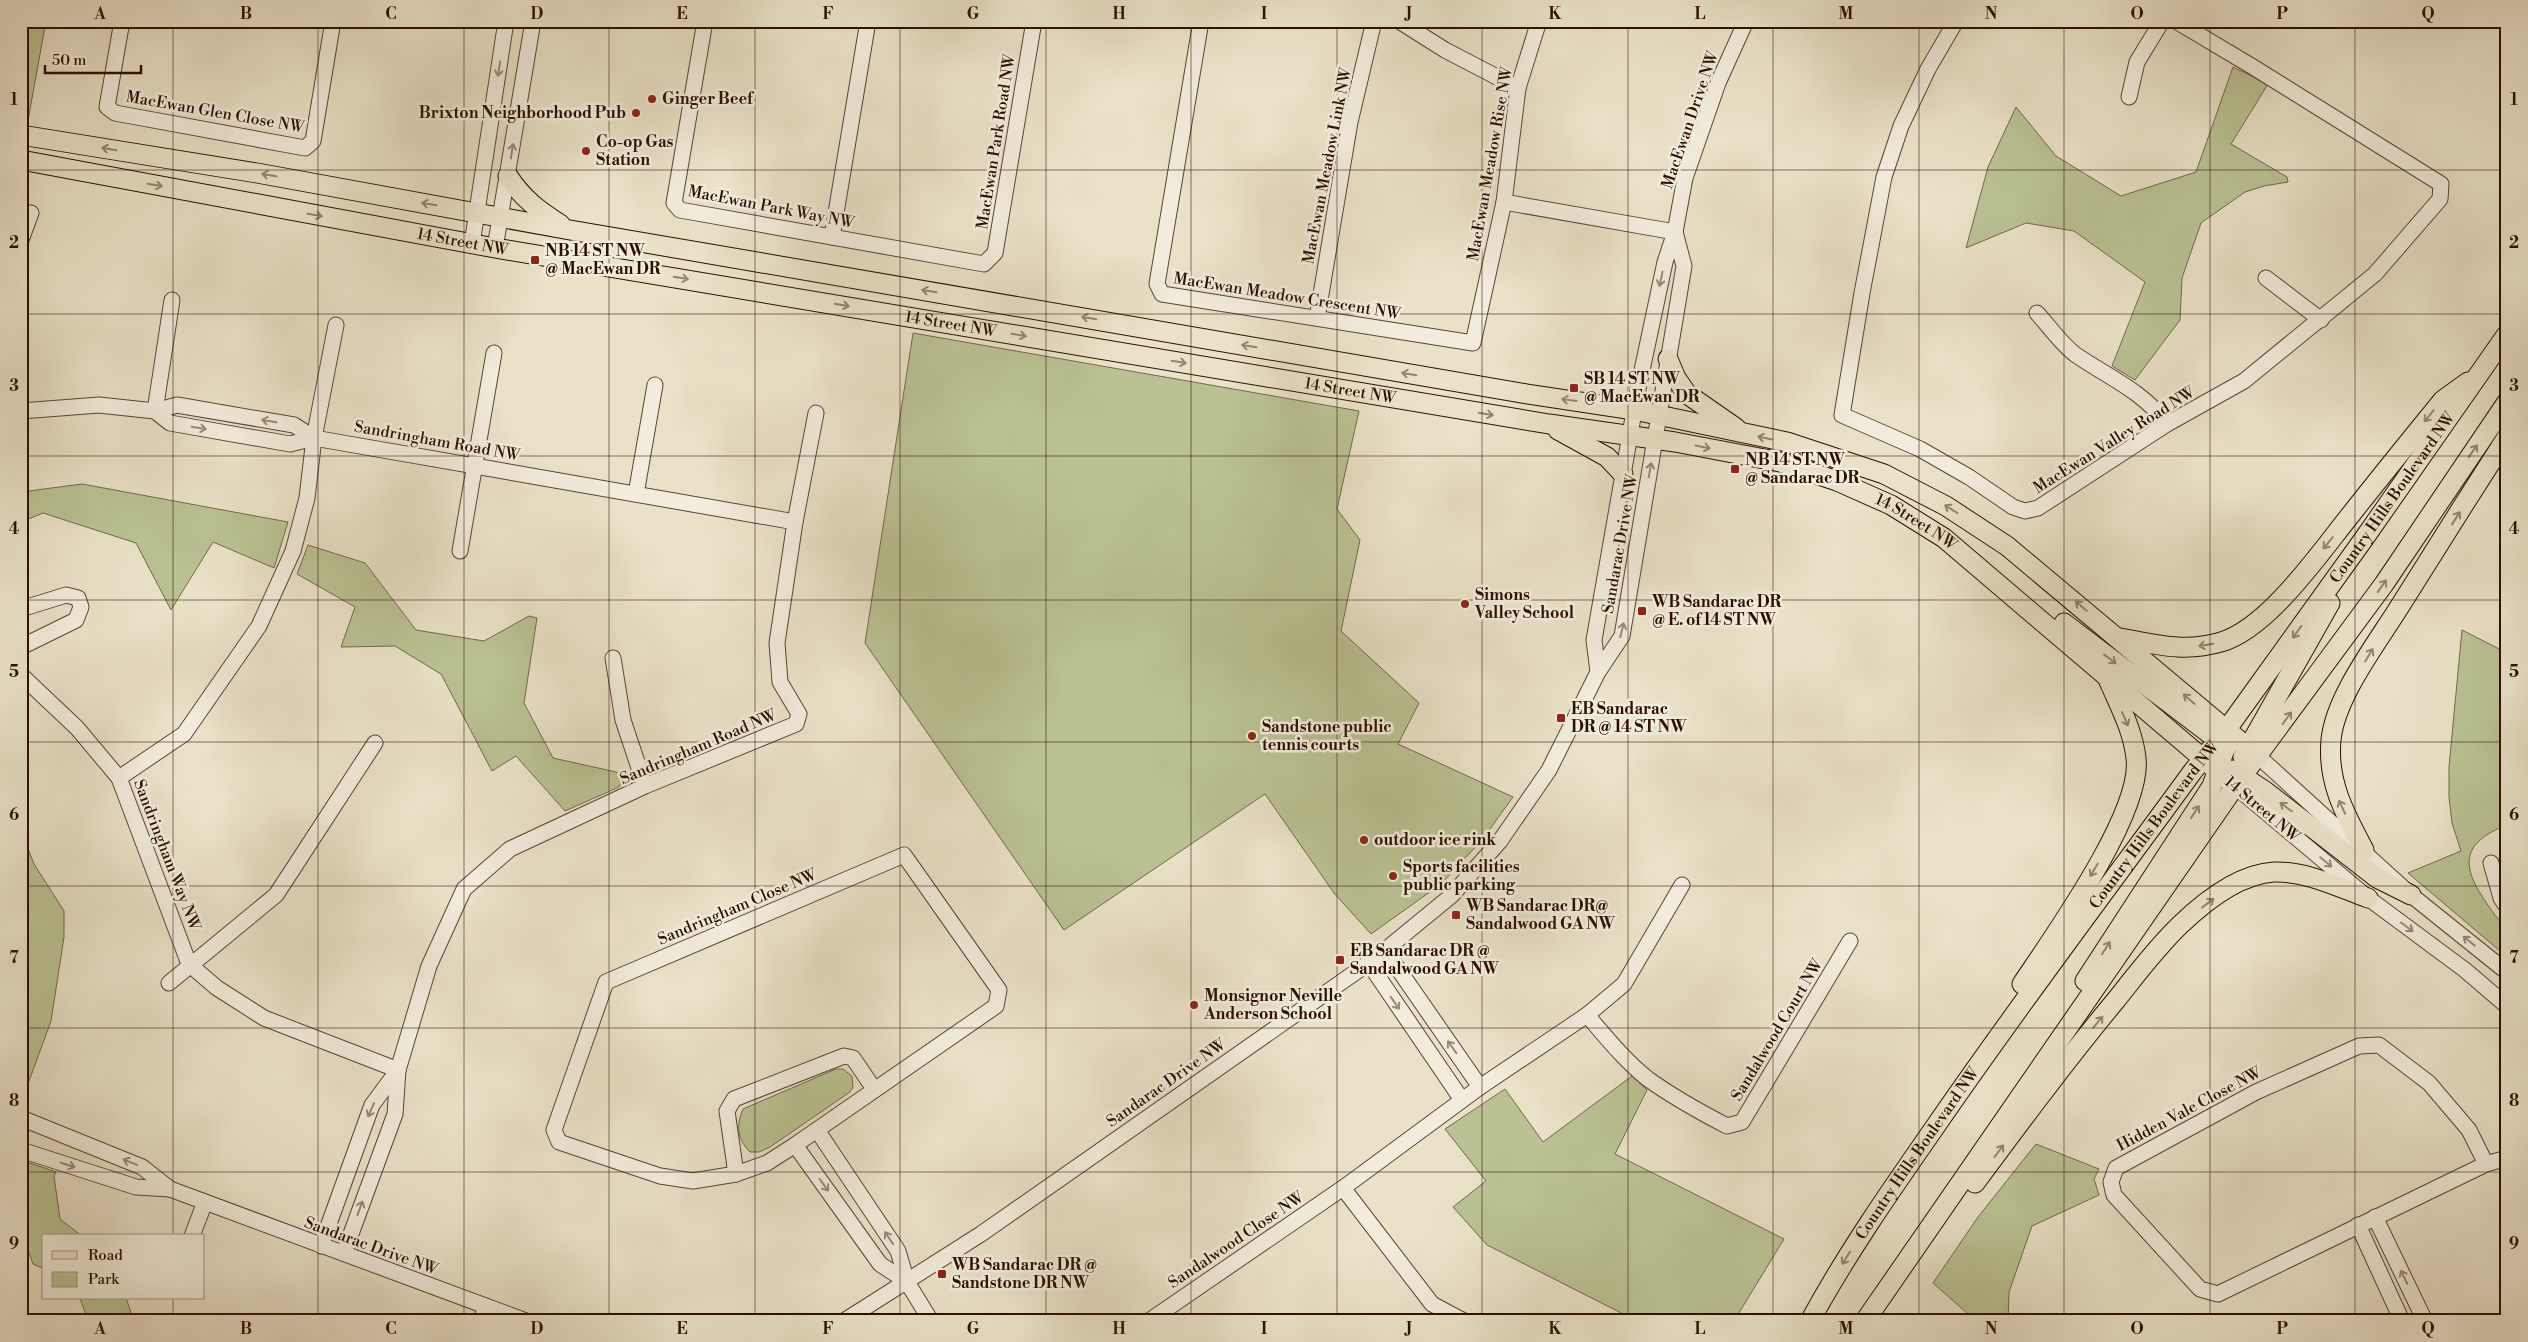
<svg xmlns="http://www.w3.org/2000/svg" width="2528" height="1342" font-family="'Libre Bodoni',serif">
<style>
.green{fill:#bac293;stroke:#74684a}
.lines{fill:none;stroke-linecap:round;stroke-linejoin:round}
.minor-casing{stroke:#5c4333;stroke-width:17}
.major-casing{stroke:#2d0e01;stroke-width:21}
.minor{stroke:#f1ecdb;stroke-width:15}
.major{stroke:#e9e2c8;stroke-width:19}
.oneway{stroke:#998879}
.oneway2{stroke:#94836e}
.grid{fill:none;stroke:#2d0e01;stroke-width:1;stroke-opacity:0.55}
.poi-dot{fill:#8f2418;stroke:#f1ecdb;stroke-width:2}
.labels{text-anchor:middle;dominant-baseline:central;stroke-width:5;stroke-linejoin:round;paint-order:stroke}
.poi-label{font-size:16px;font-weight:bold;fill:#2d0e01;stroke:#f1ecdb;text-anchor:start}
.street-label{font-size:16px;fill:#2d0e01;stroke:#f1ecdb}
.neatline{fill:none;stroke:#2d0e01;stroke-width:2}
.grid-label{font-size:16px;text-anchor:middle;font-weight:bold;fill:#2d0e01}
</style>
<rect width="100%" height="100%" fill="#e9e2c8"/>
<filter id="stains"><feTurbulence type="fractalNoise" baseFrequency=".004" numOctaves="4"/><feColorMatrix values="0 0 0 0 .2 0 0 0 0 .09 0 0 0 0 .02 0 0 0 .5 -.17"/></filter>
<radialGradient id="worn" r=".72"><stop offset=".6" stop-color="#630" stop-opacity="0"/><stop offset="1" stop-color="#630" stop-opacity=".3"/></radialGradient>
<g class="green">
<path d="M21,21H46L27,126L21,125Z"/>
<path d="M2233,67L2268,84L2231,144L2287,177L2288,182L2264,186L2245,192L2201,223L2182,278L2180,320L2135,380L2112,366L2145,282L2074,231L2026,223L1966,248L1988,167L2016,107L2056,156L2121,196L2196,172Z"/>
<path d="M913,333L1359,411L1337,509L1360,540L1341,631L1419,703L1398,744L1513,797L1482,840L1441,884L1371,934L1334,893L1265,794L1064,930L865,643Z"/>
<path d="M82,484L288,522L274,568L213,542L171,610L136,543L43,513L21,522V492Z"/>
<path d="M308,545L365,563L416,630L484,641L529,616L537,618L524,703L553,758L625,774L619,787L565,811L516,756L492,771L441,674L395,646L341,647L355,607L297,574Z"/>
<path d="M2462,630L2507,653V825C2453,846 2465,873 2492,911C2496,917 2503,924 2506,930C2509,936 2507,949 2507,957L2408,873L2461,851L2452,823L2449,797V767Z"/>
<path d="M21,831L34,864L64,911V937L51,1021L21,1103V934L27,921L21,905Z"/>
<path d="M836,1069H843L852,1076L853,1087L850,1092L770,1147L759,1152H750C737,1139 736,1126 743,1109Z"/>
<path d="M1632,1076L1647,1090L1615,1154L1784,1239L1734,1321H1637L1487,1245L1453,1207L1486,1181L1445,1129L1505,1089L1543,1142Z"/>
<path d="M2036,1144L2099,1169L2094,1179L2099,1195L2032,1226L2009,1292L2008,1321H1976L1933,1283L1978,1217Z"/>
<path d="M21,1160L56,1172L54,1176L60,1219L82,1236H44V1269L33,1264L21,1230Z"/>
<path d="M80,1298H126L134,1321H88Z"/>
</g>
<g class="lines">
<g class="minor-casing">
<g id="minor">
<path d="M122,21L107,107L115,113L305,148L313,141L333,21"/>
<path d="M705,21L674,203L680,210L984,264L995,253L1034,21"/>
<path d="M1201,21L1157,284L1162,294L1473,343L1504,202L1518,88L1539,21"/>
<path d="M1399,21L1445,50L1518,88"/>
<path d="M1956,21L1928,69L1901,126L1884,177L1862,293L1842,415L1920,449L1969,477L2013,507L2025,511L2038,508L2167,424L2244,381L2375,274L2440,199L2441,184L2253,67L2176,21"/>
<path d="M2129,97L2137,62L2162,21"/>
<path d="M1504,202L1675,232"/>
<path d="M832,237L868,21"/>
<path d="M21,240L31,213"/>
<path d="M472,244L506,21"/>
<path d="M495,248L533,21"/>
<path d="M2266,278L2321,320"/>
<path d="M2037,313C2049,326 2061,344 2076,355C2108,377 2143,391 2167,424"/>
<path d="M1317,318L1350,122L1374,21"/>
<path d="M21,411L99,405L155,411L177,405L294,425L314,438L795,522L777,643L780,682L799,714L796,724L645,786L510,849L464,889L429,966L398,1070L395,1114L344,1253"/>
<path d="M155,411L170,423L290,444L314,438"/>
<path d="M155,411L172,300"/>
<path d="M636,494L655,385"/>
<path d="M795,522L816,413"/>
<path d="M460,551L494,353"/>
<path d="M21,609L66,595L78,598L81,607L76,620L21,647"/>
<path d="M613,658L623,720L645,786"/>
<path d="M1598,672L1594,640L1638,389L1665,262L1675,232L1685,178L1718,83L1746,21"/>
<path d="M21,675L77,728L119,778L189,964L217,988L264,1018L398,1070"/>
<path d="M2259,757L2411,895L2507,972"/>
<path d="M119,778L184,734L259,626L293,551L307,498L314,438L336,325"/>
<path d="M2235,786L2368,898L2465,970L2507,1006"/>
<path d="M904,855L999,990L996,1006L795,1145L767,1163L736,1174L693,1181L660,1176L559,1142L554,1130L606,982Z"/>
<path d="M2491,863L2501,898L2507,907"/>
<path d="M1385,950L1480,1087"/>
<path d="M1368,962L1462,1100"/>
<path d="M169,983L276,895L375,743"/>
<path d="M1587,1015C1606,1037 1625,1061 1648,1079C1673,1097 1700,1112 1727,1126L1742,1122L1850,941"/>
<path d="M21,1118L142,1167L170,1189L526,1321"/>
<path d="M817,1130L898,1251L907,1282L931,1321"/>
<path d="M795,1145L880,1264L907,1282"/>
<path d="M21,1150L136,1187L170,1189"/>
<path d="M2486,1164L2469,1130L2429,1083L2379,1045L2359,1046L2256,1092L2116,1168L2111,1182L2114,1195L2200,1289L2218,1294L2486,1164L2507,1158"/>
<path d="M736,1174L727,1111L734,1099L844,1056L853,1058L874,1089"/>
<path d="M1343,1188L1432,1304L1464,1321"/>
<path d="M2375,1217L2425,1321"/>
<path d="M2358,1225L2402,1321"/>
<path d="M192,1236L205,1202"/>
<path d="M321,1246L372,1105L398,1070"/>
<path d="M481,1321L486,1306"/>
<path d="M844,1321L981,1234L1373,960L1451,896L1500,841L1549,770L1598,672L1622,636L1684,266L1675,232"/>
<path d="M1149,1321L1343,1188L1480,1087L1587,1015L1624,984L1682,885"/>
</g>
</g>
<g class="major-casing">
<g id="major">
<path d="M21,135L257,173L570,230L1527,394L1634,410L1787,442L1884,474L1946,506L2007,546L2259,757"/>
<path id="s1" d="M21,160L495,248L1549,424L1675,442L1780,462L1837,481L1891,505L1944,538L2235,786"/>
<path d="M508,176C522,198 538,210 560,224"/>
<path d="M1668,359L1676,378L1687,394L1736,428"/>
<path d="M1558,430L1607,457L1623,474"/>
<path d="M2064,623L2227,747"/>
<path d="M2120,638C2155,644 2184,653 2221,642C2269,628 2321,551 2352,513C2382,475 2412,438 2443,400L2468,382"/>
<path d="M2243,757L2330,603"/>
<path d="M2233,770L2265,791L2377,878L2411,895"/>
<path d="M2364,850C2345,814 2327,782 2331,740C2335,697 2377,643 2400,606C2435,550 2471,493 2507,437"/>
<path d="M2085,981L2212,786L2226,746L2227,731"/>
<path d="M2022,984C2054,936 2143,812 2136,758C2133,730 2119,705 2108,679"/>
<path d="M1975,1183C2021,1121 2067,1059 2116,1000C2136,975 2156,948 2180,925C2204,902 2239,874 2274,872C2306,871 2338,887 2368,898"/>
<path id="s2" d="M1810,1321C1847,1253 1891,1190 1935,1127C2018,1006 2107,889 2193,771L2227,729L2363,540L2507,334"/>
<path d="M1865,1321L2235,786L2384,584L2507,402"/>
</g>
</g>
<use href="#minor" class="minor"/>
<use href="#major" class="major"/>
</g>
<defs><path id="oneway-shaft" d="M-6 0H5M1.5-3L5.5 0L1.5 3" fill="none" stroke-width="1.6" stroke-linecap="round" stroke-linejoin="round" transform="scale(1.25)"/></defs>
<g class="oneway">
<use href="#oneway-shaft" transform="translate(499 69) rotate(99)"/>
<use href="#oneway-shaft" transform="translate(512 151) rotate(-81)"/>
<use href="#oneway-shaft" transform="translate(1661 279) rotate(102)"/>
<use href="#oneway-shaft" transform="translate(269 421) rotate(-170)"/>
<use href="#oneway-shaft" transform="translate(199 428) rotate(10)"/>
<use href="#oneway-shaft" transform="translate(1650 470) rotate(-80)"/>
<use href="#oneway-shaft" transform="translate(1622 630) rotate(-76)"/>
<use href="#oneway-shaft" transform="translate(2326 862) rotate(40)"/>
<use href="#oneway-shaft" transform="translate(2407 927) rotate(37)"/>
<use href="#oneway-shaft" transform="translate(2469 941) rotate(-141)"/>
<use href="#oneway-shaft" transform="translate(1395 1003) rotate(55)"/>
<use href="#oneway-shaft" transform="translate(1452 1047) rotate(-125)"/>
<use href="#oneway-shaft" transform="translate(371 1110) rotate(114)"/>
<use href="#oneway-shaft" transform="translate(130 1162) rotate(-158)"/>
<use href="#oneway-shaft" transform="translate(68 1165) rotate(18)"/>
<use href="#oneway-shaft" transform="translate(824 1185) rotate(54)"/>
<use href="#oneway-shaft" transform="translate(360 1208) rotate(-70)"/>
<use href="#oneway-shaft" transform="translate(889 1238) rotate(-124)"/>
<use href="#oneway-shaft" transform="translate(2404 1277) rotate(-116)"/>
</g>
<g class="oneway2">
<use href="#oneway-shaft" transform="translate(109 149) rotate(-171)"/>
<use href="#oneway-shaft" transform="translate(269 175) rotate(-170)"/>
<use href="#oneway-shaft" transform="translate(155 185) rotate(10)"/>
<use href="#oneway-shaft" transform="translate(429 204) rotate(-170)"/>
<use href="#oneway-shaft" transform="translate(315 215) rotate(10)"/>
<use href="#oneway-shaft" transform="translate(681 278) rotate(10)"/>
<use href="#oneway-shaft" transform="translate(929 291) rotate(-170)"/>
<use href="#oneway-shaft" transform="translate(842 305) rotate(10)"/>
<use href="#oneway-shaft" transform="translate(1089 318) rotate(-170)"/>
<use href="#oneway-shaft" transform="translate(1019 335) rotate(10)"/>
<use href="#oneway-shaft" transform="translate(1249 346) rotate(-170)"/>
<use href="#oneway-shaft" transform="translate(1179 362) rotate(10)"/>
<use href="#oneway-shaft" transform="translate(1409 374) rotate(-170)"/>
<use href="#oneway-shaft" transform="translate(1569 400) rotate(-172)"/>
<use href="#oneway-shaft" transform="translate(1486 414) rotate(9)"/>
<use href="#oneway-shaft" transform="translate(2429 416) rotate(129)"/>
<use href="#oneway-shaft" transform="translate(1765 438) rotate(-168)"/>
<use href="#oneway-shaft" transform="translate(1703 447) rotate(11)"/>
<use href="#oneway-shaft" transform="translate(2473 451) rotate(-55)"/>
<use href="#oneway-shaft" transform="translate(1951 509) rotate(-148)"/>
<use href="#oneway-shaft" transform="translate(2456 518) rotate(-58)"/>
<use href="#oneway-shaft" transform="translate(2328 543) rotate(129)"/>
<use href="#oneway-shaft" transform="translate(2382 586) rotate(-55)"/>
<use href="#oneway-shaft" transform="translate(2081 606) rotate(-140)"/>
<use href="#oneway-shaft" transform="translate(2297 632) rotate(126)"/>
<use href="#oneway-shaft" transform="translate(2206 645) rotate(170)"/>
<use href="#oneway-shaft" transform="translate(2369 655) rotate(-59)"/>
<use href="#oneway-shaft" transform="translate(2110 659) rotate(37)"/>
<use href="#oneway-shaft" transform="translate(2189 699) rotate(-139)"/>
<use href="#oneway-shaft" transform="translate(2287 718) rotate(-54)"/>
<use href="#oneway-shaft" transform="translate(2125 719) rotate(66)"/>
<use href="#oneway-shaft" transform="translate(2286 807) rotate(-143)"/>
<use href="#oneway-shaft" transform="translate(2342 807) rotate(-115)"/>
<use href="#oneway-shaft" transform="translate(2195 812) rotate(-57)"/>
<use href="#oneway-shaft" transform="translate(2094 870) rotate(121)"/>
<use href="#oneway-shaft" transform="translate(2208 903) rotate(-38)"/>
<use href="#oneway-shaft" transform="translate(2106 948) rotate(-57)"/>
<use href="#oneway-shaft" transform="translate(2098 1022) rotate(-50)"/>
<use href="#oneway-shaft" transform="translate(1999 1151) rotate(-53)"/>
<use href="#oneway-shaft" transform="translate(1846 1258) rotate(123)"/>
</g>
<path class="grid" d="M173,21V1236M318,21V1321M464,21V1321M609,21V1321M755,21V1321M900,21V1321M1046,21V1321M1191,21V1321M1337,21V1321M1482,21V1321M1628,21V1321M1773,21V1321M1919,21V1321M2064,21V1321M2210,21V1321M2355,21V1321M21,170H2507M21,314H2507M21,456H2507M21,600H2507M21,742H2507M21,886H2507M21,1028H2507M21,1172H2507M173,1298V1321"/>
<g class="poi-dot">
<circle cx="652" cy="99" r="5"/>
<circle cx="636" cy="113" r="5"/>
<circle cx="586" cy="151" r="5"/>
<rect x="530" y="255" width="10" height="10" rx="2.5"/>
<rect x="1569" y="383" width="10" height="10" rx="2.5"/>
<rect x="1730" y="464" width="10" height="10" rx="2.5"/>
<circle cx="1465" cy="604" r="5"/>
<rect x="1637" y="606" width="10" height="10" rx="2.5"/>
<rect x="1556" y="713" width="10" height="10" rx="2.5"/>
<circle cx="1252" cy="736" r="5"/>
<circle cx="1364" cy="840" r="5"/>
<circle cx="1393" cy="876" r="5"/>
<rect x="1451" y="910" width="10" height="10" rx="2.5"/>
<rect x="1335" y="955" width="10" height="10" rx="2.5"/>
<circle cx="1194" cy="1005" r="5"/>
<rect x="937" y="1269" width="10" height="10" rx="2.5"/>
</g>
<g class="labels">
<g class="poi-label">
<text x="662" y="99">Ginger Beef</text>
<text x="626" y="113" text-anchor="end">Brixton Neighborhood Pub</text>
<text x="596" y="142">Co-op Gas<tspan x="596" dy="18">Station</tspan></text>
<text x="545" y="251">NB 14 ST NW<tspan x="545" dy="18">@ MacEwan DR</tspan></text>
<text x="1584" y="379">SB 14 ST NW<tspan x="1584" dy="18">@ MacEwan DR</tspan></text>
<text x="1745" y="460">NB 14 ST NW<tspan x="1745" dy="18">@ Sandarac DR</tspan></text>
<text x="1475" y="595">Simons<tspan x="1475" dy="18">Valley School</tspan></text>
<text x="1652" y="602">WB Sandarac DR<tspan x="1652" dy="18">@ E. of 14 ST NW</tspan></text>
<text x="1571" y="709">EB Sandarac<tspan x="1571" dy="18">DR @ 14 ST NW</tspan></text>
<text x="1262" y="727">Sandstone public<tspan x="1262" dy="18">tennis courts</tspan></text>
<text x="1374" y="840">outdoor ice rink</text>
<text x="1403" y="867">Sports facilities<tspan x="1403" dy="18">public parking</tspan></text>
<text x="1466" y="906">WB Sandarac DR@<tspan x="1466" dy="18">Sandalwood GA NW</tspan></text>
<text x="1350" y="951">EB Sandarac DR @<tspan x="1350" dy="18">Sandalwood GA NW</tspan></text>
<text x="1204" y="996">Monsignor Neville<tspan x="1204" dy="18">Anderson School</tspan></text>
<text x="952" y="1265">WB Sandarac DR @<tspan x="952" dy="18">Sandstone DR NW</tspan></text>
</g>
<g class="street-label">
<text transform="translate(215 112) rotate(10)">MacEwan Glen Close NW</text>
<text transform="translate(1690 120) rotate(-71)">MacEwan Drive NW</text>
<text transform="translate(996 142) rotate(-81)">MacEwan Park Road NW</text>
<text transform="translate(1490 164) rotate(-80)">MacEwan Meadow Rise NW</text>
<text transform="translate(1327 166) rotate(-79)">MacEwan Meadow Link NW</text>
<text transform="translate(771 207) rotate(11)">MacEwan Park Way NW</text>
<text stroke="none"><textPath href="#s1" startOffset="449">14 Street NW</textPath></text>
<text transform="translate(1287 296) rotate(9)">MacEwan Meadow Crescent NW</text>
<text stroke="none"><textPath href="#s1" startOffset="944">14 Street NW</textPath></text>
<text stroke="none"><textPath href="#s1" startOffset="1349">14 Street NW</textPath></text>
<text transform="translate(2114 440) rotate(-32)">MacEwan Valley Road NW</text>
<text transform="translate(437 441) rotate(10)">Sandringham Road NW</text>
<text stroke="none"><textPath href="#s2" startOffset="1009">Country Hills Boulevard NW</textPath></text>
<text stroke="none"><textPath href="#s1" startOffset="1934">14 Street NW</textPath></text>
<text transform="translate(1620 544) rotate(-80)">Sandarac Drive NW</text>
<text transform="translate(698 747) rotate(-23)">Sandringham Road NW</text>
<text transform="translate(2262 809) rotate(40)">14 Street NW</text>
<text stroke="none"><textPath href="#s2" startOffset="604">Country Hills Boulevard NW</textPath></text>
<text transform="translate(167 855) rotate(69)">Sandringham Way NW</text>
<text transform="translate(737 907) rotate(-23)">Sandringham Close NW</text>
<text transform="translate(1777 1030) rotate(-59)">Sandalwood Court NW</text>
<text transform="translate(1166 1083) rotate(-35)">Sandarac Drive NW</text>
<text transform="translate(2189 1109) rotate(-28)">Hidden Vale Close NW</text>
<text stroke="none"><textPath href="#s2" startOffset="199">Country Hills Boulevard NW</textPath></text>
<text transform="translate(1236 1240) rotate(-34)">Sandalwood Close NW</text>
<text transform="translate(371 1246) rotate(20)">Sandarac Drive NW</text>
</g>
</g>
<rect width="2528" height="1342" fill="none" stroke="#e9e2c8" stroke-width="55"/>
<rect x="42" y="1234" width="162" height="65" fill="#f1ecdb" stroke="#a39384"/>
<rect x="52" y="1251" width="25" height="8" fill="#e9e2c8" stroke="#a39384"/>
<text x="88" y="1260" font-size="15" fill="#2d0e01">Road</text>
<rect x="52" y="1272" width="25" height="15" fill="#bac293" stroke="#a39384"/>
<text x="88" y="1284" font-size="15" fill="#2d0e01">Park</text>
<path d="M45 65v8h96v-8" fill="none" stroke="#2d0e01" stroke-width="2.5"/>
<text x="52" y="65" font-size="15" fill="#2d0e01" stroke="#f1ecdb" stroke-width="4" paint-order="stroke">50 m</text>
<rect x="28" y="28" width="2472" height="1286" class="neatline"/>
<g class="grid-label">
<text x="100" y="19">A</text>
<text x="246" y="19">B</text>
<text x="391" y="19">C</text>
<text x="537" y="19">D</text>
<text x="682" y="19">E</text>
<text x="828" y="19">F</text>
<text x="973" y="19">G</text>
<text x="1119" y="19">H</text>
<text x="1264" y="19">I</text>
<text x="1409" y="19">J</text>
<text x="1555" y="19">K</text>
<text x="1700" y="19">L</text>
<text x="1846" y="19">M</text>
<text x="1991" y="19">N</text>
<text x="2137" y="19">O</text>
<text x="2282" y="19">P</text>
<text x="2428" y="19">Q</text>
<text x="14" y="105">1</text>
<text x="2514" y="105">1</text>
<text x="14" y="248">2</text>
<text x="2514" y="248">2</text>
<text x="14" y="391">3</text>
<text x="2514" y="391">3</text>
<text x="14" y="534">4</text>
<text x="2514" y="534">4</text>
<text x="14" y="677">5</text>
<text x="2514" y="677">5</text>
<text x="14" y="820">6</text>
<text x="2514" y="820">6</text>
<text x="14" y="963">7</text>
<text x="2514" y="963">7</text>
<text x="14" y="1106">8</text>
<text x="2514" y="1106">8</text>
<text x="14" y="1249">9</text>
<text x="2514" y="1249">9</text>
<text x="100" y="1334">A</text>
<text x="246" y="1334">B</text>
<text x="391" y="1334">C</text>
<text x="537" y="1334">D</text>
<text x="682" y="1334">E</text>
<text x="828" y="1334">F</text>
<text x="973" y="1334">G</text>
<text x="1119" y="1334">H</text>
<text x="1264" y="1334">I</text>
<text x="1409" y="1334">J</text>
<text x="1555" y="1334">K</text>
<text x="1700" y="1334">L</text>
<text x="1846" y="1334">M</text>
<text x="1991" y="1334">N</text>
<text x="2137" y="1334">O</text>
<text x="2282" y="1334">P</text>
<text x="2428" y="1334">Q</text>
</g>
<rect width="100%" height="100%" filter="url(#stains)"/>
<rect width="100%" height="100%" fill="url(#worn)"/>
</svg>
